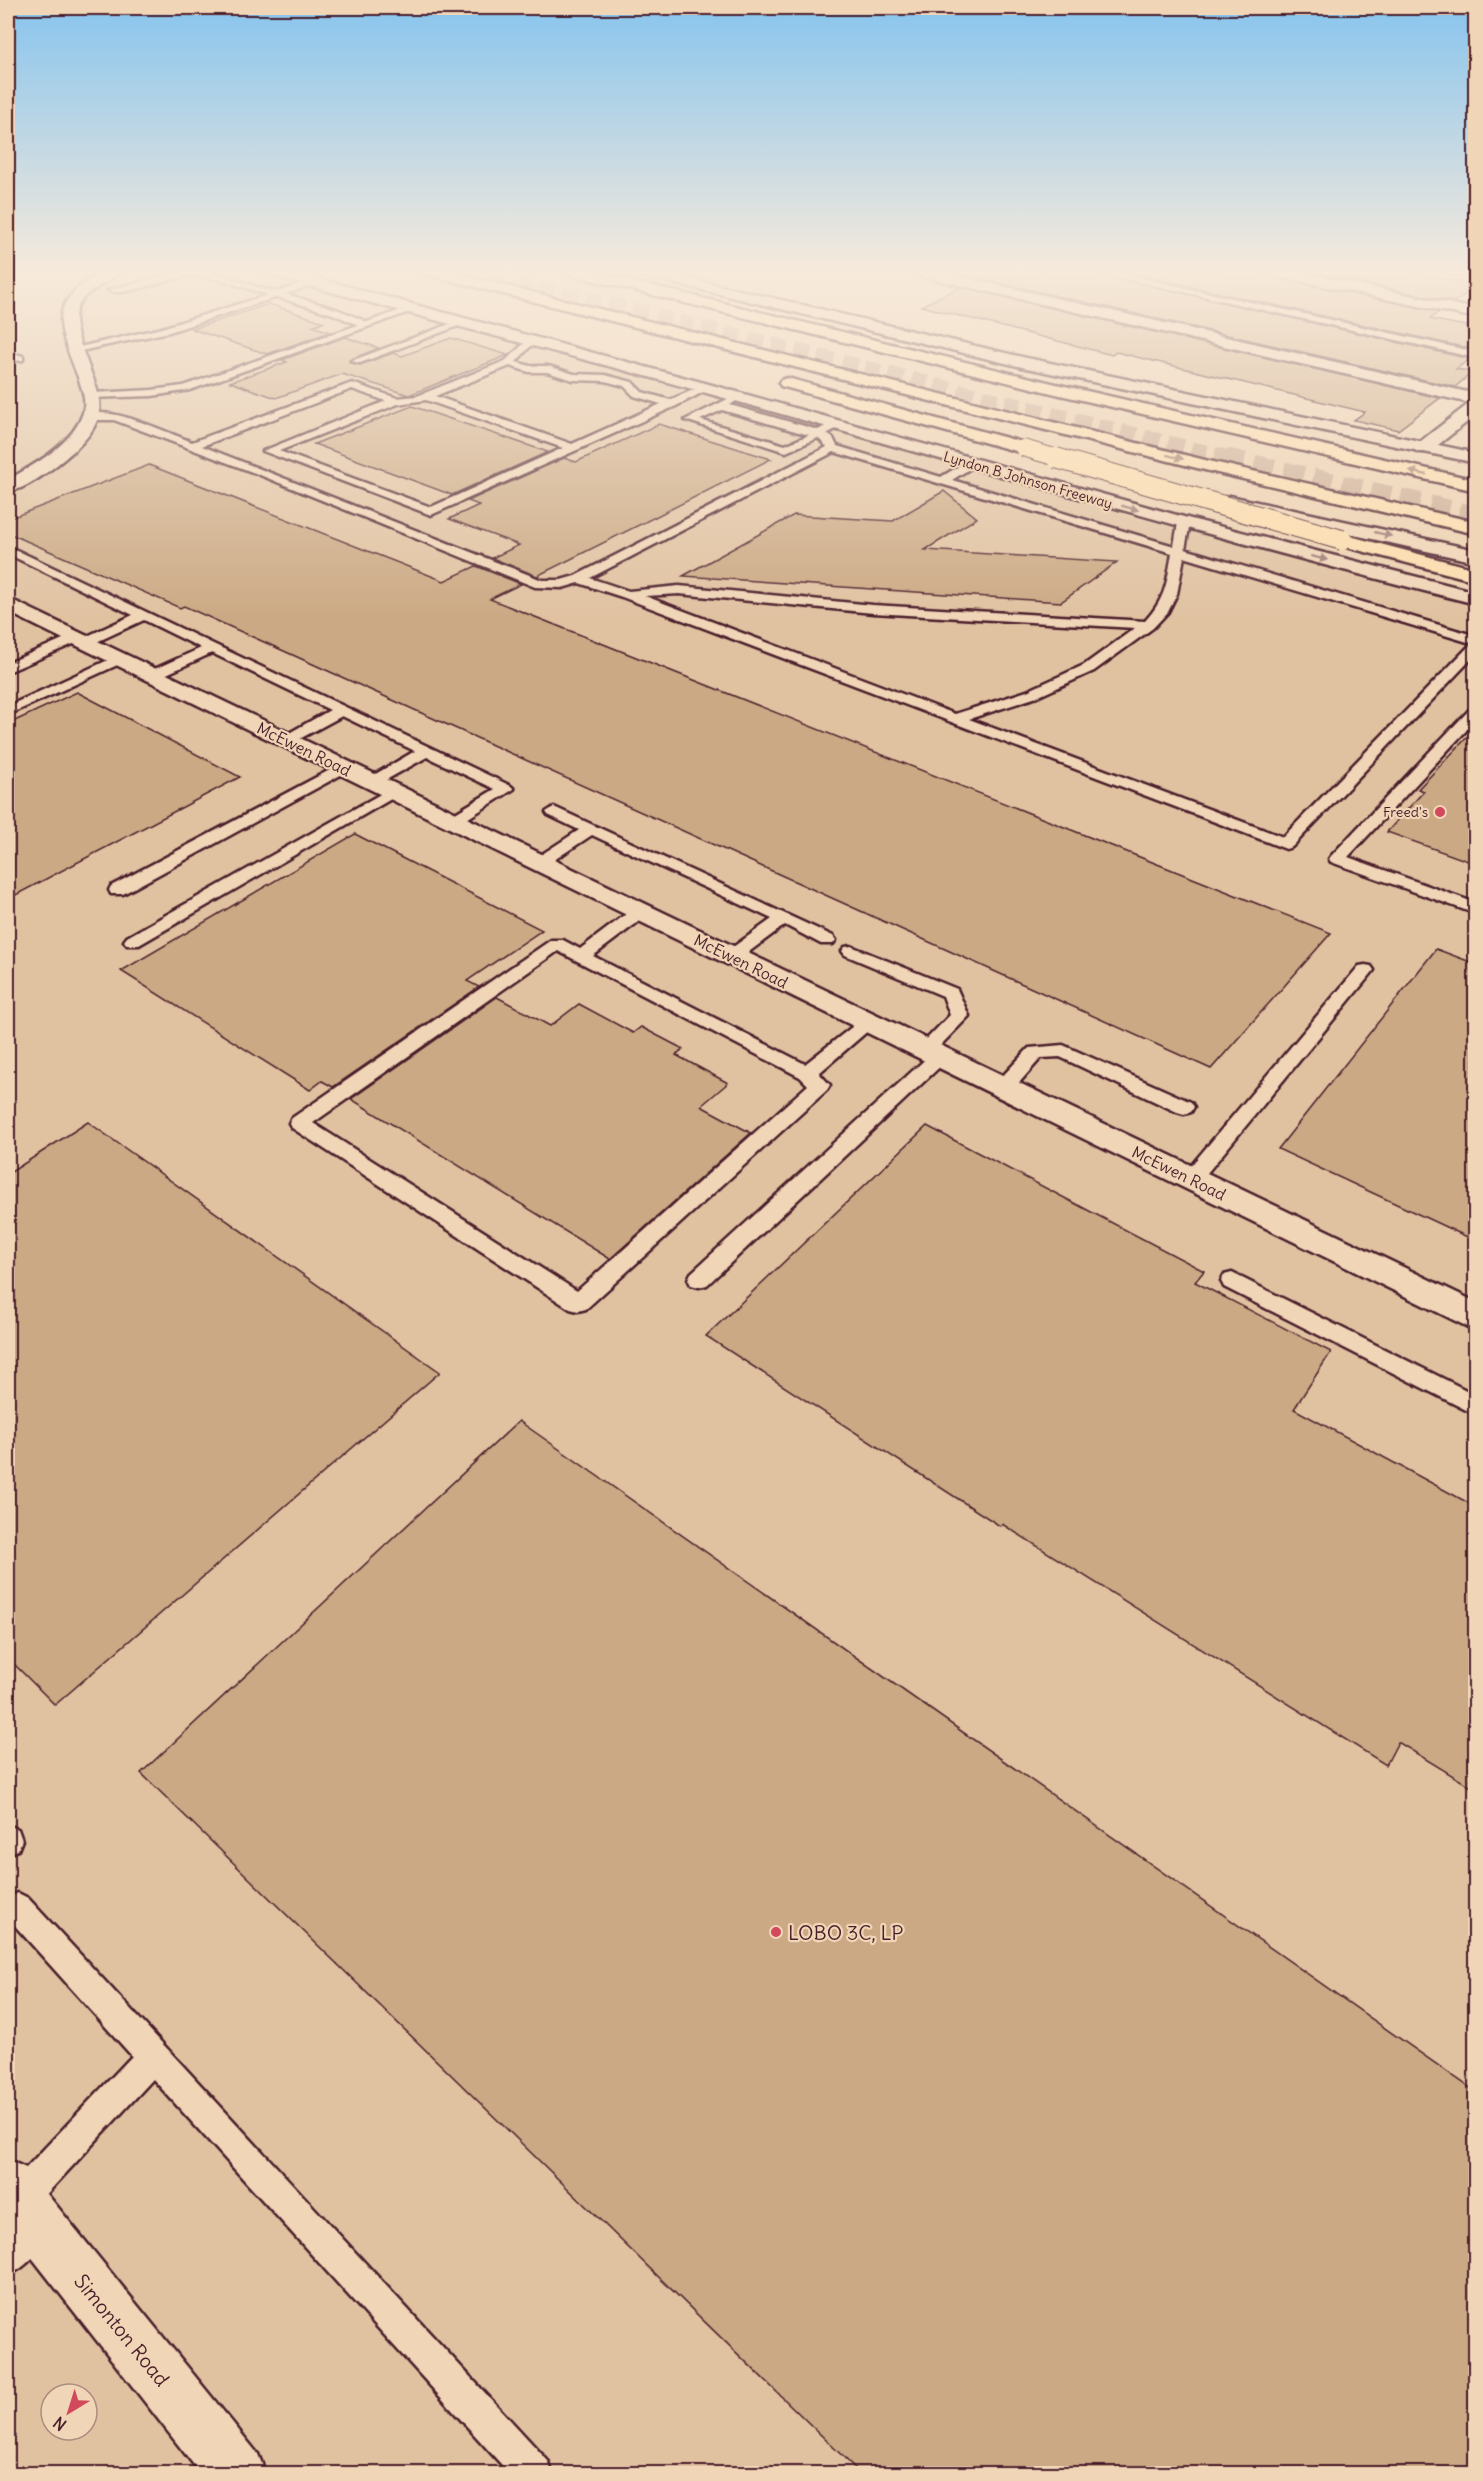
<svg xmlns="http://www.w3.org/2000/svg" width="1483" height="2481" font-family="Delius,sans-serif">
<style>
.built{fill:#e0c2a1;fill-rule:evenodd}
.building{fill:#cba984;stroke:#4a1f2b;stroke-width:1.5}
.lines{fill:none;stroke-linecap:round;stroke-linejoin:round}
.highway-tunnel-far1{stroke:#ccad95;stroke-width:16;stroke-dasharray:16 8;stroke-linecap:butt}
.highway-tunnel{stroke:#ccad95;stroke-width:20;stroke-dasharray:20 10;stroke-linecap:butt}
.lane-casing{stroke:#4a1f2b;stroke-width:5}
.street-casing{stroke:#4a1f2b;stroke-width:5}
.secondary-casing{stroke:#4a1f2b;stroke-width:5}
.highway-casing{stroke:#4a1f2b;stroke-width:5}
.lane{fill:#f0d5b7;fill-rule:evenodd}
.street{fill:#f0d5b7;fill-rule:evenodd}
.secondary{fill:#f0d5b7;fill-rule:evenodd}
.highway{fill:#fcdcac;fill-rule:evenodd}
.highway-bridge-far1-casing{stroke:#4a1f2b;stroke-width:18;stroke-linecap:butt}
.highway-bridge-casing{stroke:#4a1f2b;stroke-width:22;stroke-linecap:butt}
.highway-bridge-far1{stroke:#fcdcac;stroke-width:16}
.highway-bridge{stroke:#fcdcac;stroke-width:20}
.oneway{fill:#a37e6c}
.oneway2{fill:#9d7a71}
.poi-dot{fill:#d1495b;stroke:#f0d5b7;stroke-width:2}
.labels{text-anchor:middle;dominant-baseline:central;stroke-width:4.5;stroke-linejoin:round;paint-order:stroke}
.far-street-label{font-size:14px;fill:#4a1f2b;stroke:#f0d5b7}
.far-poi-label{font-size:14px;fill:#4a1f2b;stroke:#f0d5b7;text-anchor:end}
.street-label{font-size:16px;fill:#4a1f2b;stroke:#f0d5b7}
.near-poi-label{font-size:20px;fill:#4a1f2b;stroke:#f0d5b7;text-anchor:start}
.near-street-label{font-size:20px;fill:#4a1f2b;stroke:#f0d5b7}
</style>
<rect width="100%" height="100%" fill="#edd1b0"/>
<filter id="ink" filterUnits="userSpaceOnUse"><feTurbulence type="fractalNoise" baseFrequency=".0167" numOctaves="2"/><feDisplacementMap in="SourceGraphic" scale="12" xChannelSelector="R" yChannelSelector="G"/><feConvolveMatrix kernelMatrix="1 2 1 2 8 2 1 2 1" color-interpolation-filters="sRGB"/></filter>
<g filter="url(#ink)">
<path class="built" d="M8,270H248L373,306L678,385L1134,517L1475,602V2473L8,2474ZM51,2394H87V2430H51Z"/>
<g class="building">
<path d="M996,270H1085L1470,359L1456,369L1473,372L1455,387L979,278Z"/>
<path d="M1117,270H1258L1267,276L1439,312L1430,319L1476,328V350Z"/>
<path d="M1302,270H1404L1476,285V287L1454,302Z"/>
<path d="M960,287L1440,398L1398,430L1354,420L1365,412L1116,352L1112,355L921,306Z"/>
<path d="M269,304L324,322L312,326L330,332L267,354L192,329Z"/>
<path d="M345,337L379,348L349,360L351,363L360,365L393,353L402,356L451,338L508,355L409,395L342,374L276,398L230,382L287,362L282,360Z"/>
<path d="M412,406L548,452L452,495L314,444Z"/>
<path d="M659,424L771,459L537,576L492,558L519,545L449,519L479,505L468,501L564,458L576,462Z"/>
<path d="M149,465L444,581L476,566L521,584L490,599L1331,933L1211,1069L184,606L180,608L8,533V519Z"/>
<path d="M944,491L977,518L925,550L1117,562L1061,602L683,576L794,515L893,521Z"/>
<path d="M77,692L240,777L8,899V724Z"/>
<path d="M1476,728V864L1387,832L1424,791L1418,789Z"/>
<path d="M355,834L542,930L467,981L479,987L333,1087L322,1081L310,1090L121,971Z"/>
<path d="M1436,949L1476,964V1241L1278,1149Z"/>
<path d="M497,997L550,1026L579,1004L633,1033L641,1027L683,1049L676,1055L728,1083L701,1106L751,1133L610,1259L351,1099Z"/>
<path d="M88,1122L440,1372L55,1705L8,1658V1174Z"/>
<path d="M927,1126L1204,1271L1195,1282L1331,1352L1294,1409L1476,1507V1790L1398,1742L1386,1765L1002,1524L1000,1526L706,1336Z"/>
<path d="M519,1421L1476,2092V2474H861L141,1773Z"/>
</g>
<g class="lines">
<path class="highway-tunnel-far1" d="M469,270L1231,459"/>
<path class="highway-tunnel" d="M1225,458L1476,516"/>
<g class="lane-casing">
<g id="lane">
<path d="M8,270H19L8,276Z"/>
<path d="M188,270C219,270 244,286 274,291C287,293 301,279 314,280V284L286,294L339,310L367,322L410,307L415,310L190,390L152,396L89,398L88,396L93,393L152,390L183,386L358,325L333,314L277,297L169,332L76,352L71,349L162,328L268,295C238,286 208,271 176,278C162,281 120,298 108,290Z"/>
<path d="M1087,270H1105L1476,352V358Z"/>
<path d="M1440,270H1458L1476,274V280Z"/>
<path d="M458,321L466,323L360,363L351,361Z"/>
<path d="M530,338L535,341L516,362L530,366H548L574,374L605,375L632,382L642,392L670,400L702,386L711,388L676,406L431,515L263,451L386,401L352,389L202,446L542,580H561L575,576L827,447L818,438L786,452L685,420L734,396L739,399L730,405L818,430L831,423H839V427L827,434L833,438L837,446L941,477L966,462H974V466L952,480L1174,546L1178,523L1184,519L1188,520L1190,523L1185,549L1476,636V654L1292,847L1286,849L622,597L579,583L562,588L535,587L260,475L114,420H90L85,417C104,402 170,434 192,442L352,383L397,398L417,396L505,361ZM510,366L529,372H547L573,380L605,381L624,386L634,396L661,404L572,444L435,396ZM426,400L563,448L431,507L279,451L398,404ZM722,410L809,435L785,445L700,420ZM834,452L1172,553C1167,582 1166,598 1145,621L873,605L679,586L629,591L590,578ZM1184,557L1471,643H1472L1283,837L969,719L1037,697L1094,671L1153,628L1168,612L1177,594ZM679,594L873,613L1135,628L1084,665L1027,691L955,714L645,596Z"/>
<path d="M19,355L23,356V360L8,362V356Z"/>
<path d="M8,546L511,786L514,789L459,824H447L445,821L447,818L495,789L427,757L377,785H367L364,782L367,779L415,751L342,716L292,743H282L280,740L282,737L330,710L212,653L158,678H148L146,675L148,672L201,648L144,620L90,645L85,646L78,642L8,672V663L72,635L77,634L83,638L133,615L8,554Z"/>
<path d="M119,655L126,659L124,662L8,715V706Z"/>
<path d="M1476,707V720L1348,857L1476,903V914L1331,862L1329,859L1331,856L1471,708Z"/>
<path d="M343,763L348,765L351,768L348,771L123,894H111L109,890L111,886Z"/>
<path d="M393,787L401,792L398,795L139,945H127L124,941L127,937Z"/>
<path d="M554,807L833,936L836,940L833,944H821L785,925L738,960H726L723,956L726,952L772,919L592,835L545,866H533L531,863L533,860L579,830L548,815L546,812Z"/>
<path d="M640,907L648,912L646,916L593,956L805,1064L862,1019H874L877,1023L819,1073L830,1085L827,1090L586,1309L578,1311L570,1309L292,1128L289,1123L292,1118L551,940H563L580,949L634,908ZM558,951L800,1077L808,1085L577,1291L313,1123Z"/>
<path d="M851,946L957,989L969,1016L934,1052L946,1053L948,1057L946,1061L707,1285L699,1287L691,1285L688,1279L691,1273L930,1055L918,1054L916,1050L950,1015L943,996L845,955L842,951L845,947Z"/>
<path d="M1365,965L1371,966L1374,970L1371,974L1198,1184L1191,1186L1184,1184L1181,1179L1184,1174L1359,966Z"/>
<path d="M1063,1045L1191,1102L1194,1107L1191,1112L1184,1114L1177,1112L1060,1057L1041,1058L1010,1093L1003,1094L996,1093L993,1088L996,1083L1029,1048Z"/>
<path d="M1232,1273L1476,1395V1415L1224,1287L1221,1281L1224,1275Z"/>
<path d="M8,1825L18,1829L22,1840L18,1850L8,1854Z"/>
<path d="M18,1893L28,1898L548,2461L553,2474H510L153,2079L30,2212L18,2217L8,2212V2187L132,2056L8,1918V1898Z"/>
<path d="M38,2208L50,2213L55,2225C47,2244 27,2268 8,2275V2234L26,2213Z"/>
</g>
</g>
<g class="street-casing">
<g id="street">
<path d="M905,270H932L1476,394V415L1429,452H1417L1414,448L1417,444L1470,403L912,274Z"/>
<path d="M1260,270H1289L1476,309V318L1267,274Z"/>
<path d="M8,598L1476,1302V1331L8,612Z"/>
<path d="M8,2160L26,2168L258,2454L266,2474H201L8,2227Z"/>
</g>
</g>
<g class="secondary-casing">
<g id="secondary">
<path d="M104,270H122C109,284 84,289 77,308C73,319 76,329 79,340C97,396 121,414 63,460C48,472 26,489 8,492V480C35,464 72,445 83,413C87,401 82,389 78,377C57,321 46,305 104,270Z"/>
<path d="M262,270H286L712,385L1191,519L1476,592V604C1216,539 960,464 703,392C557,351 410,315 264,273Z"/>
<path d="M629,270H655L1022,357L1476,453V463L1022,367L636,274Z"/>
<path d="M1230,496L1476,550V562L1223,506L1221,502L1223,498Z"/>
</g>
</g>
<g class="highway-casing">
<g id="highway">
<path d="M418,270H443L1209,461L1476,522V534L1209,471L420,273Z"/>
<path d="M561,270H587L1056,384L1476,480V491L1056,394L563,273Z"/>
<path d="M787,378L1029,444L1032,448L1029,452L1023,453L781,386L779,383L781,380Z"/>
<path d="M1342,534L1476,569V581L1335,544L1332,540L1335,536Z"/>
</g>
</g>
<use href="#lane" class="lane"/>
<use href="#street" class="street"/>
<use href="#secondary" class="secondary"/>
<use href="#highway" class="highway"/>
<g class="highway-bridge-far1-casing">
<path id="highway-bridge-far1" d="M1023,448L1061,459"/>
</g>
<g class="highway-bridge-casing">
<path id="highway-bridge" d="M1056,458L1342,540"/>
</g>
<use href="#highway-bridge-far1" class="highway-bridge-far1"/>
<use href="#highway-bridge" class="highway-bridge"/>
</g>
<defs><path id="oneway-solid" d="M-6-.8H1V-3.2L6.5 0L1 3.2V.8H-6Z" transform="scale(1.5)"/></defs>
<g class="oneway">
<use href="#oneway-solid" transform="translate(1175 457) rotate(14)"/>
<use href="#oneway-solid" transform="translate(1418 473) rotate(-168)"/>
</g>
<g class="oneway2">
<use href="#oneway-solid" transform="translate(1130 508) rotate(15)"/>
<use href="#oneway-solid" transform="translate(1383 534) rotate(13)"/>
<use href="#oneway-solid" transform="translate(1319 558) rotate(14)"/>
</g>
</g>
<linearGradient id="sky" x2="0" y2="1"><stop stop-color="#87c4ee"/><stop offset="0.44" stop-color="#f7eadb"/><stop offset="1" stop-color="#f7eadb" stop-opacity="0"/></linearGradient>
<rect width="1483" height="618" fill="url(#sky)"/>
<g class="poi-dot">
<circle cx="1440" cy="812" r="6"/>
<circle cx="776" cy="1932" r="6"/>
</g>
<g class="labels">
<g class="far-street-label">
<text transform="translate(1028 480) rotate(16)">Lyndon B Johnson Freeway</text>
</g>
<g class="far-poi-label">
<text x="1428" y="812">Freed's</text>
</g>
<g class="street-label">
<text transform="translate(304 749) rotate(26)">McEwen Road</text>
<text transform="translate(741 961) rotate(26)">McEwen Road</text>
<text transform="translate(1179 1173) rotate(26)">McEwen Road</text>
</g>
<g class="near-poi-label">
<text x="788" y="1932">LOBO 3C, LP</text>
</g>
<g class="near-street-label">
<text transform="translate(122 2330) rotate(51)">Simonton Road</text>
</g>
</g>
<rect width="1483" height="2481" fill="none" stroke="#f0d5b7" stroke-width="30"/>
<rect x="15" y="15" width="1453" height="2451" fill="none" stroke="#4a1f2b" stroke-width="2" filter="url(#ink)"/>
<g transform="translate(69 2412) rotate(218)"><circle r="28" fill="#f0d5b7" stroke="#ae8c7f" stroke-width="1.5"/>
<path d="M0-4.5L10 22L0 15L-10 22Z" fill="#d1495b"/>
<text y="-9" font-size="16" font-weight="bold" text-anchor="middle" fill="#4a1f2b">N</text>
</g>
</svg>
